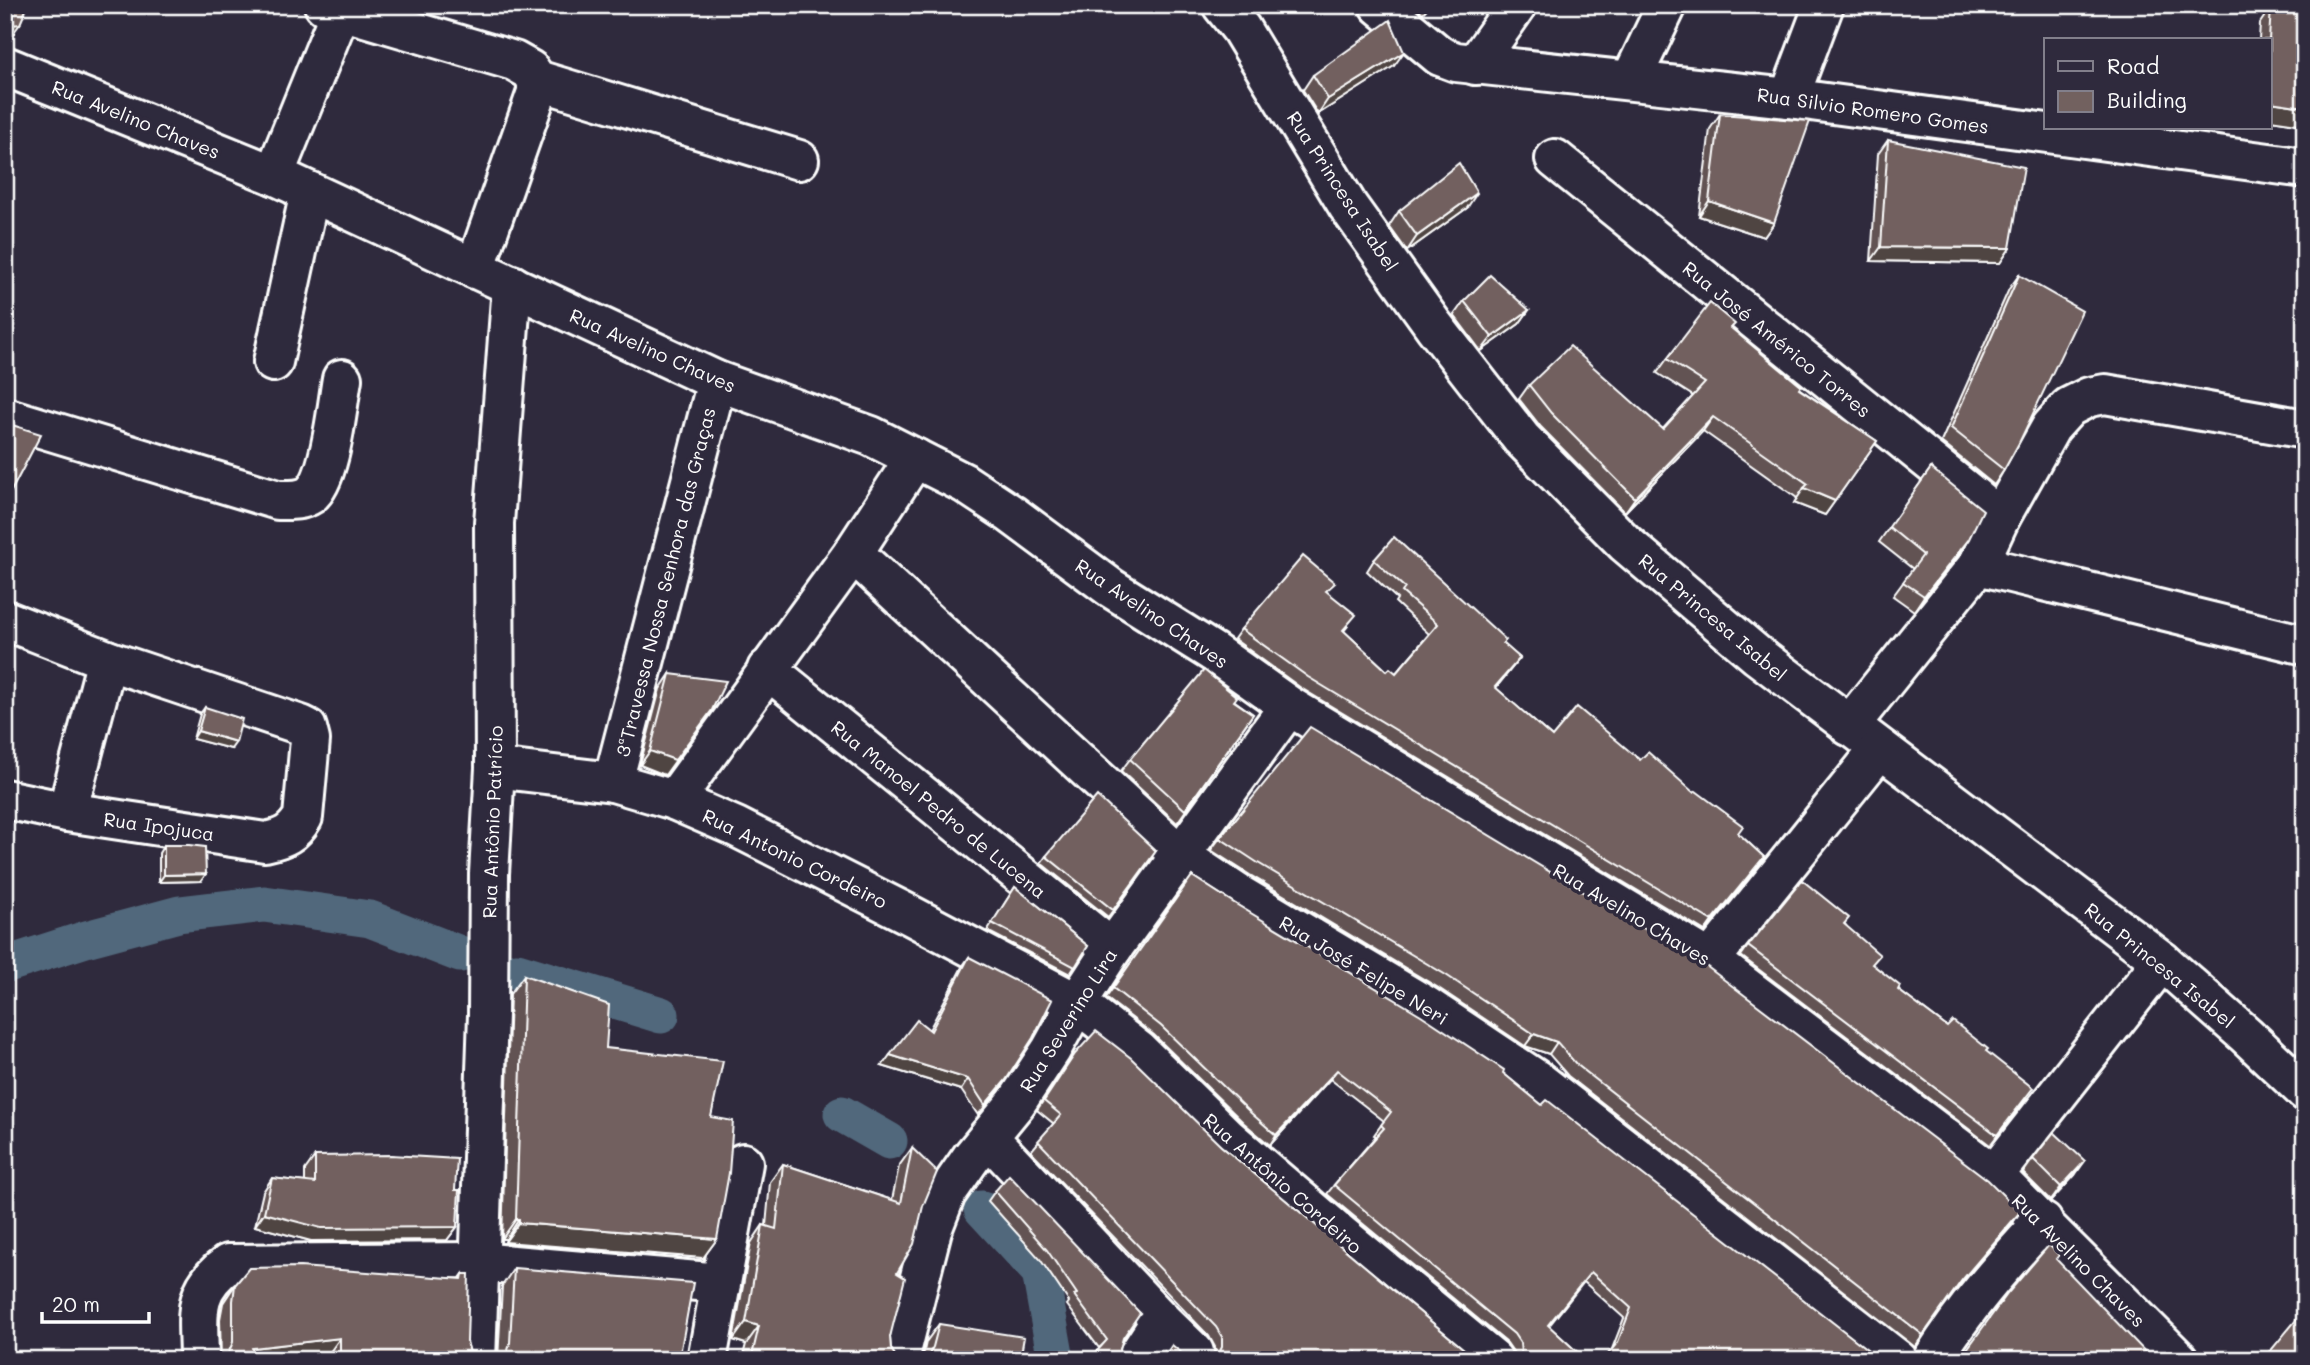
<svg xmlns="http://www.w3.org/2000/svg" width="2310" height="1365" font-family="Mali,sans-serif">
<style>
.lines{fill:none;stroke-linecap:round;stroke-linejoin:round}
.canal{stroke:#51687b;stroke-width:37}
.minor-casing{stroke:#fff;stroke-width:44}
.minor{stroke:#2f2a3d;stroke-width:38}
.wall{fill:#625352;stroke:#fff;stroke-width:2}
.shaded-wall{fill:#504442;stroke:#fff;stroke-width:2}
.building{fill:#72615f;stroke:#fff;stroke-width:2}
.labels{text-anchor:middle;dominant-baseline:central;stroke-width:7;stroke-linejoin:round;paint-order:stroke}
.street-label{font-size:19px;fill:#fff;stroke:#2f2a3d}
</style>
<rect width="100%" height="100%" fill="#2f2a3d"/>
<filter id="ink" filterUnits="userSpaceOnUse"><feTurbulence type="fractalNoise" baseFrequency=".0143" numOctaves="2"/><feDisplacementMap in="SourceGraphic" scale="14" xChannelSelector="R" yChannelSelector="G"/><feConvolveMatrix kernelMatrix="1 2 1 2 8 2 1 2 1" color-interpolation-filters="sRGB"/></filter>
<g filter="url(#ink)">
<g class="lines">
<g class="canal">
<path d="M5,965L86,939L179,914L264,904L370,919L460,954"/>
<path d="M517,971L661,1015"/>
<path d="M842,1114L889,1141"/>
<path d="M982,1209L1040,1272L1056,1360"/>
</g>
<g class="minor-casing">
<g id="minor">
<path d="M324,5L514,61L530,70L537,80L799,160"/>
<path d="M1222,5L1241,29L1348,206L1434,326L1521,438L1625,543L1757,655L2162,961L2246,1035L2305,1091"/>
<path d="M1379,5L1440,56L1456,62L1789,98L2305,168"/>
<path d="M1475,65L1517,5"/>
<path d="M5,66L274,175L717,381L871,436L964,483L1011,514L1111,588L1213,652L1289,706L1710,960L1994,1175L2179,1360"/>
<path d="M1631,80L1667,5"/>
<path d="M1789,98L1824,5"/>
<path d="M1555,159L2000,518"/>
<path d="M274,175L341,10"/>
<path d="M475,269L537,92V80"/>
<path d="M273,362L310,192"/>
<path d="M5,417L278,500C289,500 301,501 310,495C331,479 337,406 342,379"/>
<path d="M853,553L1181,856L1238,894L1426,1006L1537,1080L1898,1360"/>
<path d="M1978,565L2305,645"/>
<path d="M5,620L107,660L301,725L307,728L310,740L303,817C293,834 284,838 265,842L67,812L5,799"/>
<path d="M767,669L1112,949"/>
<path d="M1849,726L1978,565L2000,518L2051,427L2069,407L2089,397L2105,394L2305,429"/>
<path d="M495,768L613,782L674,800L736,827L910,915L1077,1003L1139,1051L1229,1139L1340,1234L1493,1360"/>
<path d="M613,782L717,381"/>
<path d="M674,800L853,553L915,458"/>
<path d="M67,812L107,660"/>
<path d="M1710,960L1879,750"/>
<path d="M988,1137L1161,1320L1194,1352"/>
<path d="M1994,1175L2162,961"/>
<path d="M199,1360C199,1318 190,1291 228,1264L478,1262L721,1283"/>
<path d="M476,1360L488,1014L489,874L495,768L494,523L512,285"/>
<path d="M707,1360L743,1163"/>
<path d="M899,1360L932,1230L946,1194L971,1158L1016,1103L1051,1050L1077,1003L1112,949L1289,706"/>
<path d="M1135,1360L1161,1320"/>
<path d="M1932,1360C1965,1308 2001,1267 2043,1222"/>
</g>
</g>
<use href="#minor" class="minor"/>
</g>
<g class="wall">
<path d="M1413,5H1430L1423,13Z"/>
<path d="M2300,5H2305V125L2270,120V40H2259L2260,23L2271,7L2300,13Z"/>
<path d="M1394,66L1318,114L1303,90L1313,75Z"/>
<path d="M1720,114L1774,223L1764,237L1699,216L1710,129Z"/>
<path d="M1888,140L2010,248L2000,263L1871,261L1878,154Z"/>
<path d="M1467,208L1407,251L1389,226L1399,211Z"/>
<path d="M2019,275L2004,470L1994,485L1941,442L2009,289Z"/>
<path d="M1464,301L1529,310L1519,324L1481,351L1454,315Z"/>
<path d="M1731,328L1800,389L1877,441L1825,515L1794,503L1797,498L1703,431L1625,512L1541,427L1519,399L1529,385L1663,429L1693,396L1657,373L1667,359Z"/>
<path d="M1931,468L1959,553L1914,611L1893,596L1913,569L1879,542Z"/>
<path d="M1374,560L1503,644L1520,658L1496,688L1552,737L1640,760L1738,833L1764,857L1705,931L1301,688L1234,639L1241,629L1328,593L1348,626L1344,631L1387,671L1396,673L1429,634L1395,602L1397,599L1367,571Z"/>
<path d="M670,674L665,775L640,765L660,689Z"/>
<path d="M1235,701L1253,714L1177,823L1121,771L1130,759Z"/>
<path d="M205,707L231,749L193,739L200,714Z"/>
<path d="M1220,838L2020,1212L2012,1224L1953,1292L1915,1347L1568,1076L1549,1054L1525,1046L1437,987L1250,875L1211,850Z"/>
<path d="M164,845L201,881L159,882V853Z"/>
<path d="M1156,851L1108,917L1041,863L1046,856Z"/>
<path d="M1192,876L1234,903L1503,1073L1542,1105L1881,1360L1612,1349L1624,1318L1584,1282L1549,1326L1586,1360H1514V1353L1507,1343L1327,1194L1334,1185L1376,1136L1374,1135L1384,1121L1330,1079L1270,1145L1244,1123L1154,1035L1106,998Z"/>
<path d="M1015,887L1088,946L1070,974L987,931Z"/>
<path d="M1845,924L1873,965L1898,990L1947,1027L1986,1052L2026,1098L1990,1145L1741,956L1748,946Z"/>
<path d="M969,957L998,1090L978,1115L961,1090L882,1066L929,1030L962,967Z"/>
<path d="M524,975L606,1048L711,1117L717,1239L703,1258L505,1242L506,1239H502L510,994Z"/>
<path d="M1075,1054L1221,1146L1477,1360H1213L1215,1357V1347L1209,1336L1031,1151L1054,1124L1037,1110Z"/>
<path d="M912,1148L890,1337L891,1349L896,1357L901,1360H742L746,1344L733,1340L751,1243L763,1225L766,1226L770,1182L783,1164L892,1200L899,1166Z"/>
<path d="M315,1156L455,1190L457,1227L447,1240L311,1241L255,1226L263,1192L272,1178L305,1182V1170Z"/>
<path d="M2033,1159L2075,1175L2051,1201L2023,1173Z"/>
<path d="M995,1191L1140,1313L1099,1348L1067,1305L1069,1302L1040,1259L988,1201Z"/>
<path d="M514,1268L679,1360H498L502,1286Z"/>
<path d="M463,1274L467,1342L470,1353L476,1360H327V1356L294,1360H221L220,1319L223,1303L235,1285L460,1278Z"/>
<path d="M939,1324L1020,1360H922L926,1342Z"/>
</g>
<g class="shaded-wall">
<path d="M5,23L20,24L5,44Z"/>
<path d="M1404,52L1394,66L1318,114L1328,99Z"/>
<path d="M2270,102L2305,107V125L2270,120Z"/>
<path d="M1477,193L1467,208L1407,251L1417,236Z"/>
<path d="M1709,201L1774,223L1764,237L1699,216Z"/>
<path d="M1881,247L2010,248L2000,263L1871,261Z"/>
<path d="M1529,310L1519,324L1481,351L1492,337Z"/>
<path d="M1713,417L1703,431L1625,512L1635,498Z"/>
<path d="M1804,488L1835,501L1825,515L1794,503Z"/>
<path d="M1969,539L1959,553L1914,611L1924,596Z"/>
<path d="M1520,658L1512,668L1487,698L1495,687Z"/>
<path d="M712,710L665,775L640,765L650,751Z"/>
<path d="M198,731L236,742L231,749L193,739Z"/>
<path d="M1764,857L1756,867L1705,931L1712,921Z"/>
<path d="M206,874L201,881L159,882L164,875Z"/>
<path d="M1534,1034L1557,1042L1549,1054L1525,1046Z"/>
<path d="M890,1055L968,1079L961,1090L882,1066Z"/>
<path d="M1337,1070L1330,1079L1270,1145L1276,1135Z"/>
<path d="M2085,1161L2075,1175L2051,1201L2061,1187Z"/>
<path d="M2020,1212L2012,1224L1953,1292L1915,1347L1962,1280Z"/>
<path d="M264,1213L457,1227L447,1240L311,1241L255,1226Z"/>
<path d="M516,1219H519L506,1239H502Z"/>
<path d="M519,1223L717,1239L703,1258L505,1242Z"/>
<path d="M746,1322L759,1326L746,1344L733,1340Z"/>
<path d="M340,1338L327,1356L294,1360H244L252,1348Z"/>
</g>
<g class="building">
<path d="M5,5H28L20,24L12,25L5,23Z"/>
<path d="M2271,7L2305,14V107L2270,102V40H2269Z"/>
<path d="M1390,20L1404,52L1328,99L1313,75Z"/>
<path d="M1720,114L1810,121L1774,223L1709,201Z"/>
<path d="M1888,140L2024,167L2010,248L1881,247Z"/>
<path d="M1459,163L1477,193L1417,236L1399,211Z"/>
<path d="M1490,275L1529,310L1492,337L1464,301Z"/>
<path d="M2019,275L2082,311L2019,443L2004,470L1951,428Z"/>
<path d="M1710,303L1735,324L1731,328L1801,386L1799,389L1877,441L1835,501L1804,488L1808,484L1713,417L1635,498L1551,413L1529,385L1570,346L1663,429L1705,383L1667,359Z"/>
<path d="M5,421L9,424L41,434L5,503Z"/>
<path d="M1931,468L1983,510L1969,539L1924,596L1903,582L1923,555L1889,527Z"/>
<path d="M1394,537L1506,640L1503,643L1520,658L1495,687L1552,737L1577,707L1640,760L1648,752L1694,793L1696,791L1743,826L1738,833L1764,857L1712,921L1308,677L1241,629L1303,556L1335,583L1326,591L1356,615L1343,630L1387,671L1390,668L1396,673L1438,624L1402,592L1405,588L1374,560Z"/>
<path d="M1204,670L1237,697L1234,701L1253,714L1185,810L1130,759Z"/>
<path d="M670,674L726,681L712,710L675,760L650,751Z"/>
<path d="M205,707L242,719L236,742L198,731Z"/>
<path d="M1310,727L1706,966L1988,1180L2020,1212L1962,1280L1923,1335L1576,1064L1557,1042L1534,1034L1446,975L1258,863L1220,838Z"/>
<path d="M1097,796L1156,851L1113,910L1046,856Z"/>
<path d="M164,845H189L205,847L206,874L164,875Z"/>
<path d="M1192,876L1234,903L1421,1015L1504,1070L1503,1073L1542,1105L1547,1100L1881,1360H1603L1618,1342L1631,1308L1591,1272L1548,1325L1586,1360H1519L1521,1353L1520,1343L1514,1334L1334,1185L1384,1128L1381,1125L1391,1112L1337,1070L1276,1135L1251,1113L1161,1026L1113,988Z"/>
<path d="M1802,880L1849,918L1844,924L1880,955L1872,964L1900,986L1898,990L1947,1027L1953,1021L1988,1049L1986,1051L2033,1088L1997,1135L1748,946Z"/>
<path d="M1015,887L1088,946L1075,967L992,923Z"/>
<path d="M969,957L1052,1000L1033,1038L1006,1080L985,1105L968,1079L890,1055L917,1020L931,1031Z"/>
<path d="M524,975L609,1005L606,1048L723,1061L711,1117L733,1121L729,1173L717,1239L519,1223V1219H516Z"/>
<path d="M1096,1031L1131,1058L1221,1146L1477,1360H1363L1356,1352L1350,1360H1213L1217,1357L1222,1347V1337L1216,1327L1038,1141L1061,1115L1044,1101L1075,1054Z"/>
<path d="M2054,1132L2085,1161L2061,1187L2033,1159Z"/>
<path d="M912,1148L937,1172L923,1206L914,1244L897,1273L905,1278L890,1337L891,1349L896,1357L901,1360H751L759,1326L746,1322L763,1225L776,1229L783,1164L901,1203Z"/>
<path d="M391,1155L457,1159L455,1190H459L457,1227L321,1228L264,1213L272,1178L315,1183V1156Z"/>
<path d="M1009,1175L1140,1313L1123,1338L1120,1349L1122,1360H1089L1107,1340L1074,1295L1077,1294L1047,1250L995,1191Z"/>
<path d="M2049,1245L2059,1255L2056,1259L2153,1360H1959L2008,1293Z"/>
<path d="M300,1267L462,1279L463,1274H469L467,1342L470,1353L476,1360H340V1338L252,1348L254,1360H228L227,1356L233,1342V1301L235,1285L249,1268Z"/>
<path d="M514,1268L693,1283L679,1360H500L507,1354L510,1343Z"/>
<path d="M2301,1314L2305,1317V1360H2263Z"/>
<path d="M939,1324L1024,1337L1020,1360H923L927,1358L933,1347Z"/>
<path d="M1172,1345L1190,1360H1162Z"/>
</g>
</g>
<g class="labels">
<g class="street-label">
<text transform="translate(1873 110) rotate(8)">Rua Silvio Romero Gomes</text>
<text transform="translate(136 119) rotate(22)">Rua Avelino Chaves</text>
<text transform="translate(1343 191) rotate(57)">Rua Princesa Isabel</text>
<text transform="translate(1777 339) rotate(39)">Rua José Américo Torres</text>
<text transform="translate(653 350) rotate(24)">Rua Avelino Chaves</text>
<text transform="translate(665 582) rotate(-76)">3ªTravessa Nossa Senhora das Graças</text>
<text transform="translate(1152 613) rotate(34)">Rua Avelino Chaves</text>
<text transform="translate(1713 617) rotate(40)">Rua Princesa Isabel</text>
<text transform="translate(939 809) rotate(39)">Rua Manoel Pedro de Lucena</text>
<text transform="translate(492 822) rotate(-88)">Rua Antônio Patrício</text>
<text transform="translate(159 826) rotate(8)">Rua Ipojuca</text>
<text transform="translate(795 858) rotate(26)">Rua Antonio Cordeiro</text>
<text transform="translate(1632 914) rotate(31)">Rua Avelino Chaves</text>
<text transform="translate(2160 965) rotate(39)">Rua Princesa Isabel</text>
<text transform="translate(1364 970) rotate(31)">Rua José Felipe Neri</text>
<text transform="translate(1068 1020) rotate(-58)">Rua Severino Lira</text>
<text transform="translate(1283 1183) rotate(41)">Rua Antônio Cordeiro</text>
<text transform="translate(2079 1260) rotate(45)">Rua Avelino Chaves</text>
</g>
</g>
<rect width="2310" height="1365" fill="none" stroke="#2f2a3d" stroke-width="28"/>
<rect x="14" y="14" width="2282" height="1337" fill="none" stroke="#fff" stroke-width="2.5" filter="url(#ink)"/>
<rect x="2044" y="38" width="228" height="91" fill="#2f2a3d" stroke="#827f8b" stroke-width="2"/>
<rect x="2058" y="61" width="35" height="10" fill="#2f2a3d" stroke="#827f8b" stroke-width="2"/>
<text x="2107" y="74" font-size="21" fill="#ffffff">Road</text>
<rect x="2058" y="91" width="35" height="21" fill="#72615f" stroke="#827f8b" stroke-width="2"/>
<text x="2107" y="108" font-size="21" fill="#ffffff">Building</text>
<path d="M42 1312v10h107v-10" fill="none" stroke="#ffffff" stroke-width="3.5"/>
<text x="52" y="1312" font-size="21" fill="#ffffff" stroke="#2f2a3d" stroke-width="5" paint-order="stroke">20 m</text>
</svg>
